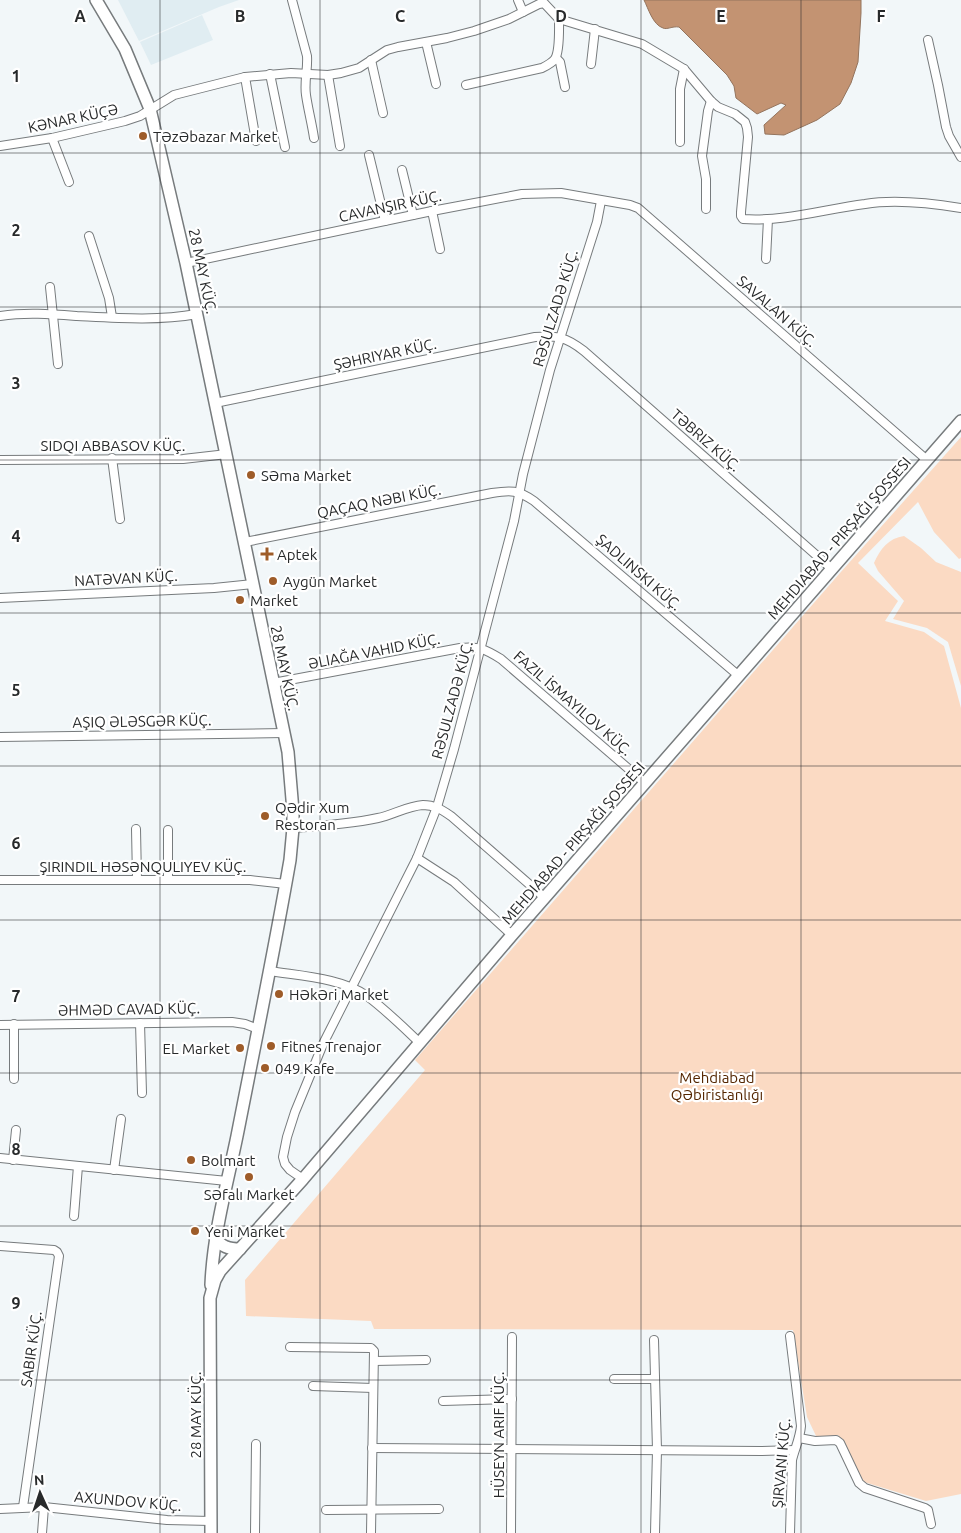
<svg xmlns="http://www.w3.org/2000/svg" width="961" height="1533" font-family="Ubuntu,sans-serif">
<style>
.built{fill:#e0edf2}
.green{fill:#fbdac3}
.water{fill:#c39372;stroke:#94745d}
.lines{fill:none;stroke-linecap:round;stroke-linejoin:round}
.street-casing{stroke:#777b7d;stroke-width:10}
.secondary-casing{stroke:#777b7d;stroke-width:14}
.street{stroke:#fff;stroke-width:8}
.secondary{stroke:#fff;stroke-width:11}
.grid{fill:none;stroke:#282a2b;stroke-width:1;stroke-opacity:0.55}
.poi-dot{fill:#9e5c29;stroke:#fff;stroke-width:2}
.labels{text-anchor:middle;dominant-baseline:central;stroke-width:4.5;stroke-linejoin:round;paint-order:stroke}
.street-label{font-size:15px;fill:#282a2b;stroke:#fff}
.poi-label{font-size:15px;fill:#282a2b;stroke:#fff;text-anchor:start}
.park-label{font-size:15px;fill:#542600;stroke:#fff}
.grid-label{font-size:16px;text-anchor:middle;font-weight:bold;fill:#282a2b;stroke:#fff;stroke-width:4.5;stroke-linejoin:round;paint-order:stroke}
</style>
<rect width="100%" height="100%" fill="#f2f7f9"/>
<g class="built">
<path d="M118,0H239L219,7L139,41Z"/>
<path d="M202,15L213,40L151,65L140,42Z"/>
</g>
<g class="green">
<path d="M961,437V558L959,559L934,532L918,502L858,563L898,601L885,621L924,632L944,646L961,708V1494L926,1501L864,1482L838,1435L817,1438L807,1417L793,1330L374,1329L371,1321L246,1316L245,1280L425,1070L415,1060L840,573Z"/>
<path d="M904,536L921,548L936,562L961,572V686L948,642L927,628L893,619L904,601L878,571L874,563C880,549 889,538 904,536Z"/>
</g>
<path class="water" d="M644,0H861V13L858,62L851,83L840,104L817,120L784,135L765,134L764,125L786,105L781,103L757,114L736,98L734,86L727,75L679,27C672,26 667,30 663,28C653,25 648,8 644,0Z"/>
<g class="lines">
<g class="street-casing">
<g id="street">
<path d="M292,0L307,56C308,69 304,82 306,95C308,109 312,124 314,138"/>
<path d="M518,0L523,12"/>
<path d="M928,40L938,85L946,127L949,136L961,157"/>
<path d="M426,42L436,84"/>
<path d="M556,58L560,62L565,87"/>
<path d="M371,60L383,113"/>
<path d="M591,64L595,29"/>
<path d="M270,74L285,147"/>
<path d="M328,75L340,146"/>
<path d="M245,77L256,141"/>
<path d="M466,85L542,68C546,66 552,63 555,59C560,51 559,29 559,19"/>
<path d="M52,138L69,182"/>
<path d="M680,142V89L684,69"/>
<path d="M0,146L52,138L125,121L140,116L174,95L245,77L291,73L328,75L341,73L359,68L387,50L398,47L447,38L474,31L509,19L539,4L544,3L559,19L642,44L684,69L711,101L718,107L735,114L745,122L747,128L748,137L741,212V216L743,219C784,222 825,209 865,204C896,199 930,203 961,208"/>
<path d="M369,155L385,221"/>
<path d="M402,170L413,215"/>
<path d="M706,209V179L702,156L708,111L711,101"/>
<path d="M432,211L440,249"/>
<path d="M89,236L109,298L112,317"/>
<path d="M766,259L768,219"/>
<path d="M186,263L432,211L522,194L561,193L630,205L638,208L927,460"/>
<path d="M50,287L58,364"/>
<path d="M0,316C26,312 51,314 77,316C117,318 158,321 197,314"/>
<path d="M215,403L535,337C557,335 566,337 584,351L832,569"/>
<path d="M112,458L120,519"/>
<path d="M0,460L183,459L227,454"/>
<path d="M245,542L492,493C511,490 518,490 534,501L739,676"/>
<path d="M0,598L214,588L253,584"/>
<path d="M273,683L460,648C479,646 485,649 501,659L645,783"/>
<path d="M0,737L284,733"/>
<path d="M293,828C322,826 350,824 378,818C393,815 407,806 423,805C435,805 442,810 451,816L545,898"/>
<path d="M136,829L137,879"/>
<path d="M168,830V880"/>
<path d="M417,858L454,882L512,935"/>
<path d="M0,880H250L286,884"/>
<path d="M270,971C300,976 342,978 367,996C386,1010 403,1027 420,1043"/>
<path d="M140,1023L142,1093"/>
<path d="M14,1024V1079"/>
<path d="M0,1025L232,1022L245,1024L258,1029"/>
<path d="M0,1158L227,1181"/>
<path d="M13,1160L16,1130"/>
<path d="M114,1170L121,1119"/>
<path d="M303,1179L290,1170L285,1164L283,1157L287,1137L295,1112L323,1044L417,858L437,807L454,749L514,521L523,474L550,370L597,222L601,201"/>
<path d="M74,1216L78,1166"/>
<path d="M0,1246L54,1250L57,1252L59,1256L23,1507"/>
<path d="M654,1340L657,1450L655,1533"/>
<path d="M290,1347L371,1348L374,1351L371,1533"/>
<path d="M374,1361L426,1360"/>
<path d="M614,1379H655"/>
<path d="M313,1386L373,1388"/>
<path d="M443,1401L512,1399"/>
<path d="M799,1438L815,1441L836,1440L840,1443L859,1483L865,1488L925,1508L928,1510L931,1524"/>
<path d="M372,1448L760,1451L794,1450"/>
<path d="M0,1509L44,1507L167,1520L211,1521"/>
<path d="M326,1510L439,1509"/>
<path d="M42,1533L44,1507"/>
<path d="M255,1533L256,1444"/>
<path d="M511,1533L512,1337"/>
<path d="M790,1533L792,1460C795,1448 800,1438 801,1426L790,1336"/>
</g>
</g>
<g class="secondary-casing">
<g id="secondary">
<path d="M96,0L125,49L150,109L186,263L288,752L293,811V828L290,860C274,952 255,1044 237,1136C227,1185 213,1234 211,1285"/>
<path d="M215,1237C221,1247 229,1249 240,1249"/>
<path d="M211,1533L210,1298L215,1280L220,1271L303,1179L512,935L961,421"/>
</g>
</g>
<use href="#street" class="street"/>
<use href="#secondary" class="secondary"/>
</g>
<path class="grid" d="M160,0V1533M320,0V1533M480,0V1533M641,0V1533M801,0V1533M0,153H961M0,307H961M0,460H961M0,613H961M0,766H961M0,920H961M0,1073H961M0,1226H961M0,1380H961"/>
<g class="poi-dot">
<circle cx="143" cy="136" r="5"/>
<circle cx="251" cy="475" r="5"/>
<path d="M264.5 546.5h5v5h5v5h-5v5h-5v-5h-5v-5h5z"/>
<circle cx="273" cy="581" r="5"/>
<circle cx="240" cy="600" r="5"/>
<circle cx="265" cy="816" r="5"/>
<circle cx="279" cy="994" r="5"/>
<circle cx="271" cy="1046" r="5"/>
<circle cx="240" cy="1048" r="5"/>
<circle cx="265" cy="1068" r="5"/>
<circle cx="191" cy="1160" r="5"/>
<circle cx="249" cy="1177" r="5"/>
<circle cx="195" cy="1231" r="5"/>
</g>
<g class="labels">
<g class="street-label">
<text transform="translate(73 118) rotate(-12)">KƏNAR KÜÇƏ</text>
<text transform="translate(390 206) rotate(-12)">CAVANŞIR KÜÇ.</text>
<text transform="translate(203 271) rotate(78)">28 MAY KÜÇ.</text>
<text transform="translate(555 308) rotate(-73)">RƏSULZADƏ KÜÇ.</text>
<text transform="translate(777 311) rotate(41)">SAVALAN KÜÇ.</text>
<text transform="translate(385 354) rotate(-12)">ŞƏHRIYAR KÜÇ.</text>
<text transform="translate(706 440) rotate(41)">TƏBRIZ KÜÇ.</text>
<text x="113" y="445">SIDQI ABBASOV KÜÇ.</text>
<text transform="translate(379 501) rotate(-11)">QAÇAQ NƏBI KÜÇ.</text>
<text transform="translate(839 538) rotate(-49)">MEHDIABAD - PIRŞAĞI ŞOSSESI</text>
<text transform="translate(639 572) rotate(41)">ŞADLINSKI KÜÇ.</text>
<text transform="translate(126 578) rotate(-3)">NATƏVAN KÜÇ.</text>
<text transform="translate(374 651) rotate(-11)">ƏLIAĞA VAHID KÜÇ.</text>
<text transform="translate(285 668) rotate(78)">28 MAY KÜÇ.</text>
<text transform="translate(452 700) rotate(-75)">RƏSULZADƏ KÜÇ.</text>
<text transform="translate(573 703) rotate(41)">FAZIL İSMAYILOV KÜÇ.</text>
<text transform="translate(142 721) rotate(-1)">AŞIQ ƏLƏSGƏR KÜÇ.</text>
<text transform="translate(573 843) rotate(-49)">MEHDIABAD - PIRŞAĞI ŞOSSESI</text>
<text x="143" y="866">ŞIRINDIL HƏSƏNQULIYEV KÜÇ.</text>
<text transform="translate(129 1009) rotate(-1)">ƏHMƏD CAVAD KÜÇ.</text>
<text transform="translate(31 1349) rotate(-82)">SABIR KÜÇ.</text>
<text transform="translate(195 1415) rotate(-90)">28 MAY KÜÇ.</text>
<text transform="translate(498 1435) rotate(-90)">HÜSEYN ARIF KÜÇ.</text>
<text transform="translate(781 1463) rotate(-85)">ŞIRVANI KÜÇ.</text>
<text transform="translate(128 1501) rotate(5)">AXUNDOV KÜÇ.</text>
</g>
<g class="poi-label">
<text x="153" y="136">Təzəbazar Market</text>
<text x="261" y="475">Səma Market</text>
<text x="277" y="554">Aptek</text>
<text x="283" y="581">Aygün Market</text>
<text x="250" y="600">Market</text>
<text x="275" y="807">Qədir Xum<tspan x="275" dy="17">Restoran</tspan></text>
<text x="289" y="994">Həkəri Market</text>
<text x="281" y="1046">Fitnes Trenajor</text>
<text x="230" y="1048" text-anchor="end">EL Market</text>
<text x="275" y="1068">049 Kafe</text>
<text x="201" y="1160">Bolmart</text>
<text x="249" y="1194" text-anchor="middle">Səfalı Market</text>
<text x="205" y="1231">Yeni Market</text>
</g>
<g class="park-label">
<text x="717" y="1077">Mehdiabad<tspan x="717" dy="17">Qəbiristanlığı</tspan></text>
</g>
</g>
<g class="grid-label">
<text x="80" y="22">A</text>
<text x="240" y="22">B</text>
<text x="400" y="22">C</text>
<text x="561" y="22">D</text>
<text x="721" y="22">E</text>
<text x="881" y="22">F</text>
<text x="16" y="82">1</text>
<text x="16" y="236">2</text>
<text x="16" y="389">3</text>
<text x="16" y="542">4</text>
<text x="16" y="696">5</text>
<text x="16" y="849">6</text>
<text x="16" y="1002">7</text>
<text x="16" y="1155">8</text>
<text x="16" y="1309">9</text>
</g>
<g transform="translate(40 1493) rotate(357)" stroke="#ffffff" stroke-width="4" paint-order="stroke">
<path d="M0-4L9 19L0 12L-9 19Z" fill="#282a2b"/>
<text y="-8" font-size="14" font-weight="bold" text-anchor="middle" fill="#282a2b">N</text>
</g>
</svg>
